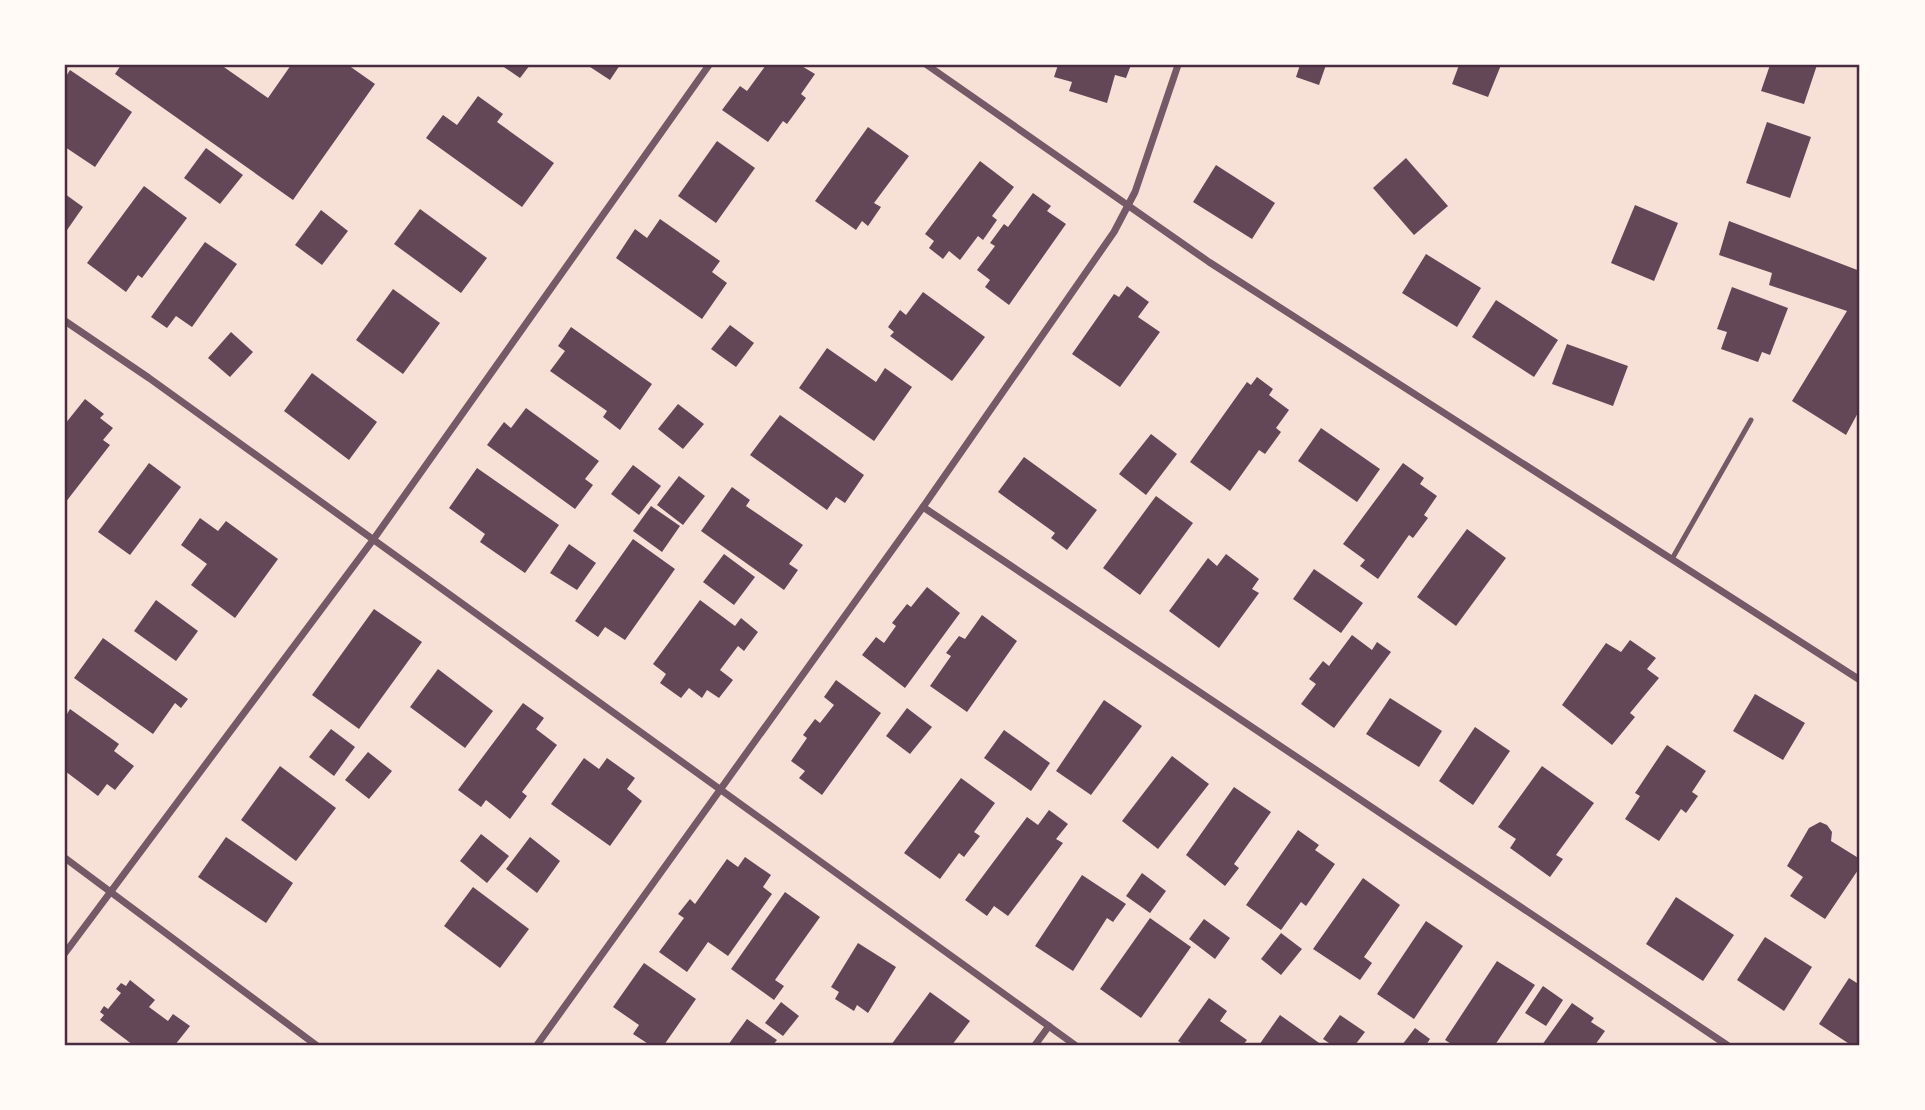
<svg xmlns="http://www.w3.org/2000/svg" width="1925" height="1110" font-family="Literata,serif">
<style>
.building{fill:#644757}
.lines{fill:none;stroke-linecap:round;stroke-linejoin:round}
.service{stroke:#755966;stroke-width:5}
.minor{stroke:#755966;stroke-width:7}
.neatline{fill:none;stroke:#4a2c40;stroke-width:2.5}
</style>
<rect width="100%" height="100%" fill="#f7e1d7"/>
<g class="building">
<path d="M121,65H221L268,98L291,65H348L375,84L293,200L115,74Z"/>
<path d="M501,65H530L520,78Z"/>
<path d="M587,65H620L610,80Z"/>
<path d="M766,65H800L815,74L801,94L806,98L787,124L783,121L768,142L722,110L740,86L747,91Z"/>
<path d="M1058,65H1131L1126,78L1115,75L1107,103L1069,91L1072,82L1054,77Z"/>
<path d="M1300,65H1326L1319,85L1296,77Z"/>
<path d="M1459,65H1501L1488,97L1452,84Z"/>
<path d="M1770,65H1817L1804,104L1761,91Z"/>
<path d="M70,70L132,112L95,167L65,147V78Z"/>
<path d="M478,96L503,114L497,122L554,163L522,207L426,138L443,115L457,125Z"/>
<path d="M1767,122L1811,137L1790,198L1746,183Z"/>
<path d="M868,127L909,156L874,203L881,207L868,226L862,221L856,230L815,201Z"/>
<path d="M717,141L755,168L716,223L678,196Z"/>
<path d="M206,148L243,175L220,204L184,178Z"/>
<path d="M1406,158L1448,206L1414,235L1373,188Z"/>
<path d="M980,161L1014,187L992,216L997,220L983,240L978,236L960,260L949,251L943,259L929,248L934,241L925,234Z"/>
<path d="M1216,165L1275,203L1252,239L1193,202Z"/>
<path d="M144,186L187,218L142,278L138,275L126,292L87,263Z"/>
<path d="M1033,193L1051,206L1047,211L1066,224L1009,305L985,287L990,280L977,270L995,246L990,243L1004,224L1008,227Z"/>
<path d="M65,194L83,207L65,233Z"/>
<path d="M1635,205L1678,223L1654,281L1611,263Z"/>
<path d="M420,209L487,258L461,293L394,244Z"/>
<path d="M321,210L348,231L322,265L295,245Z"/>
<path d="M660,219L720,261L712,272L727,283L702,319L616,258L635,229L647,238Z"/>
<path d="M1729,221L1860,271V409L1846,435L1792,401L1847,311L1769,285L1772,273L1719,255Z"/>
<path d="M205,242L237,264L192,327L176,316L167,328L151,317Z"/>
<path d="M1426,254L1481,288L1457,327L1402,293Z"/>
<path d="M1127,286L1149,302L1138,317L1160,332L1120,387L1072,354L1114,294L1119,297Z"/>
<path d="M1732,287L1788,308L1770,355L1762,352L1758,362L1721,349L1727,332L1717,329Z"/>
<path d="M393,289L440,323L403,374L356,340Z"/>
<path d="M923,292L985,337L952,381L890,336L894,332L888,327L900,310L906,315Z"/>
<path d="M1496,300L1558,340L1534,377L1472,337Z"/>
<path d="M730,325L754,343L736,367L711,349Z"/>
<path d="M571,327L652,384L620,430L603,417L607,411L550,371L565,351L558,346Z"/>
<path d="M231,332L253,352L230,377L208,358Z"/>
<path d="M1567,344L1628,366L1613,406L1552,384Z"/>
<path d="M827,348L876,382L885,368L912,387L874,441L799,388Z"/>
<path d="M312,373L377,422L349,460L284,411Z"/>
<path d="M1257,377L1273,389L1269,395L1289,410L1276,428L1281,432L1265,454L1259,450L1230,491L1190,462L1247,382L1251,385Z"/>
<path d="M85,399L104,414L100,418L113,428L103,440L110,445L65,503V424Z"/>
<path d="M678,404L704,424L683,449L658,429Z"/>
<path d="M526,408L599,461L585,479L593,485L575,509L487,445L504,422L511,428Z"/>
<path d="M780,415L864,475L845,503L836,497L827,510L750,455Z"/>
<path d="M1321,428L1380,469L1357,502L1298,461Z"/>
<path d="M1151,434L1177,454L1146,495L1119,474Z"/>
<path d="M1024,457L1097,510L1067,550L1051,538L1055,533L998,492Z"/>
<path d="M149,463L181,487L130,555L98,532Z"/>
<path d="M1403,463L1424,478L1420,484L1437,496L1424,515L1428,518L1413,538L1409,535L1378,579L1360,566L1365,560L1343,544Z"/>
<path d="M633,465L661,486L639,515L611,494Z"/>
<path d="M477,468L559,525L525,573L480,542L485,534L449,508Z"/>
<path d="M679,476L705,496L683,525L657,505Z"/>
<path d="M732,487L750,500L746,506L803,545L789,564L798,570L784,590L701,531Z"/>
<path d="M1156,496L1193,523L1140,595L1103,568Z"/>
<path d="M651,506L680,526L662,552L633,531Z"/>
<path d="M200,518L218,531L226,521L278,559L235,618L191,585L207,564L181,545Z"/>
<path d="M1467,529L1506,558L1456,626L1417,597Z"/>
<path d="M633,539L675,569L625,640L605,627L598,637L575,621Z"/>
<path d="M569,544L596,563L577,590L550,573Z"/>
<path d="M724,554L755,577L734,605L703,582Z"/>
<path d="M1226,554L1259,579L1252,589L1259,593L1219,648L1169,611L1208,558L1217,566Z"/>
<path d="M1314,569L1363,603L1341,633L1293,599Z"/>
<path d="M927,587L960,613L905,688L862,655L876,637L884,643L896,626L892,623L907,604L911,607Z"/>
<path d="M156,600L198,631L176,661L134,631Z"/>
<path d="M700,600L735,626L741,618L758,632L744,651L738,646L720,670L733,680L719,698L707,690L702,698L689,688L681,698L660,683L666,674L653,664Z"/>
<path d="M374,609L422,642L359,729L312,695Z"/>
<path d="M982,615L1017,641L967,712L930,686L951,656L946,653L959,636L965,639Z"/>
<path d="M1352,635L1372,650L1377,642L1391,652L1334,728L1301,704L1316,684L1309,679L1323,661L1329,666Z"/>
<path d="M103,638L188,699L181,708L175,703L153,734L74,678Z"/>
<path d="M1630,640L1656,658L1647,669L1659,678L1630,713L1635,717L1612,745L1562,705L1606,643L1621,652Z"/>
<path d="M438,669L493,711L465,748L410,707Z"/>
<path d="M836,680L881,713L822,795L799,778L805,771L791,761L807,738L803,735L815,719L820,723L834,705L824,697Z"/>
<path d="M1755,694L1805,723L1783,760L1733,731Z"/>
<path d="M1390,698L1442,731L1419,767L1366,734Z"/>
<path d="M1104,700L1142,726L1091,795L1056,771Z"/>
<path d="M523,703L544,718L536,729L557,745L522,792L527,796L510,819L486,800L481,807L458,790Z"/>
<path d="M907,708L932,727L910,754L886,736Z"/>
<path d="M70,709L119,744L114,751L134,766L115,790L107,784L98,796L65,771V712L67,714Z"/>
<path d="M1475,727L1510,751L1473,805L1439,781Z"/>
<path d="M331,729L355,747L334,776L309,757Z"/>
<path d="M1004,730L1050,763L1031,791L984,758Z"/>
<path d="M1667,745L1706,771L1692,792L1698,796L1686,813L1681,809L1659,841L1625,819L1640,796L1635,793Z"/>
<path d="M368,752L392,771L369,799L345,780Z"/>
<path d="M1172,756L1209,784L1158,849L1122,821Z"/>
<path d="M584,758L599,769L607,758L635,778L627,789L642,801L610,846L551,804Z"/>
<path d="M280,766L336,808L296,861L241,820Z"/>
<path d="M1542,766L1594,803L1556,855L1563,859L1550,877L1510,848L1516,839L1498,827Z"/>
<path d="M961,778L995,803L974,832L980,836L964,857L959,853L940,879L904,853Z"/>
<path d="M1234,787L1271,812L1234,864L1239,868L1225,886L1186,855Z"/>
<path d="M1049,810L1068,824L1056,839L1063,843L1008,916L994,906L987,916L965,900L1027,817L1038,825Z"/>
<path d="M1820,822L1827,825L1832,832L1831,841L1860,859V867L1825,919L1790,896L1803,877L1787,866L1809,828Z"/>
<path d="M1298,830L1319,845L1315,850L1335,864L1306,906L1301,902L1281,930L1246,905Z"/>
<path d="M481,834L509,856L487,883L460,861Z"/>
<path d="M226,837L293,883L266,923L198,877Z"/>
<path d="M530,837L560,861L537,893L506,869Z"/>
<path d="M745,857L771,875L763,887L772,894L728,956L708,942L687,972L659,952L684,918L678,914L690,899L695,904L727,859L738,867Z"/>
<path d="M1142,873L1166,891L1150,913L1126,896Z"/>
<path d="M1082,875L1126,904L1113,922L1107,918L1073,971L1035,946Z"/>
<path d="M1363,878L1400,905L1364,957L1372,963L1360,980L1313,949Z"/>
<path d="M473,887L529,929L500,968L444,926Z"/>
<path d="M785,892L820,917L775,980L784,986L774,1000L731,969Z"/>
<path d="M1676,897L1734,935L1703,981L1646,944Z"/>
<path d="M1150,918L1191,947L1141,1018L1100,989Z"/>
<path d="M1204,919L1230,938L1215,959L1189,939Z"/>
<path d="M1426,921L1463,946L1414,1019L1377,994Z"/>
<path d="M1281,933L1302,949L1281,975L1261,959Z"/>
<path d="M1765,937L1812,967L1784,1011L1737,980Z"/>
<path d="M858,943L896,967L868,1013L857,1005L854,1011L835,999L839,992L831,987Z"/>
<path d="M1497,961L1535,985L1495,1045H1453L1445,1040Z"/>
<path d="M644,963L696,999L664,1045H650L633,1034L639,1025L613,1007Z"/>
<path d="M1849,978L1860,985V1045H1851L1819,1024Z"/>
<path d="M130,980L155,1000L149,1007L168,1021L173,1014L190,1026L175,1045H133L100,1020L104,1015L100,1012L104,1006L108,1009L121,993L116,989L121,983L126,986Z"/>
<path d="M1543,986L1563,1000L1546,1026L1525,1013Z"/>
<path d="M930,992L970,1021L952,1045H891Z"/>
<path d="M1209,998L1227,1011L1220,1021L1247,1040L1243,1045H1184L1178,1041Z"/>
<path d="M781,1002L799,1016L783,1036L765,1023Z"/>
<path d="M1572,1003L1594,1018L1591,1022L1605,1031L1595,1045H1542Z"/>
<path d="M1280,1015L1322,1045H1259Z"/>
<path d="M1340,1015L1365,1032L1355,1045H1332L1323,1039Z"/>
<path d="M747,1019L777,1040L773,1045H728Z"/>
<path d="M1415,1028L1430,1039L1426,1045H1402Z"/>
</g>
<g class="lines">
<path class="service" d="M1672,559L1751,420"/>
<g class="minor">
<path d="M927,65L1209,262L1860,680"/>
<path d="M65,321L149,378L1075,1045"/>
<path d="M923,507L1727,1045"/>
<path d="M65,858L316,1045"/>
<path d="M65,953L373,540L709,65"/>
<path d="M537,1045L923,507L1114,232L1135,192L1178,65"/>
<path d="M1035,1045L1049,1026"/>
</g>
</g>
<rect width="1925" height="1110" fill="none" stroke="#fffaf5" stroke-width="133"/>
<rect x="66" y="66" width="1792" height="978" class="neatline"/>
</svg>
